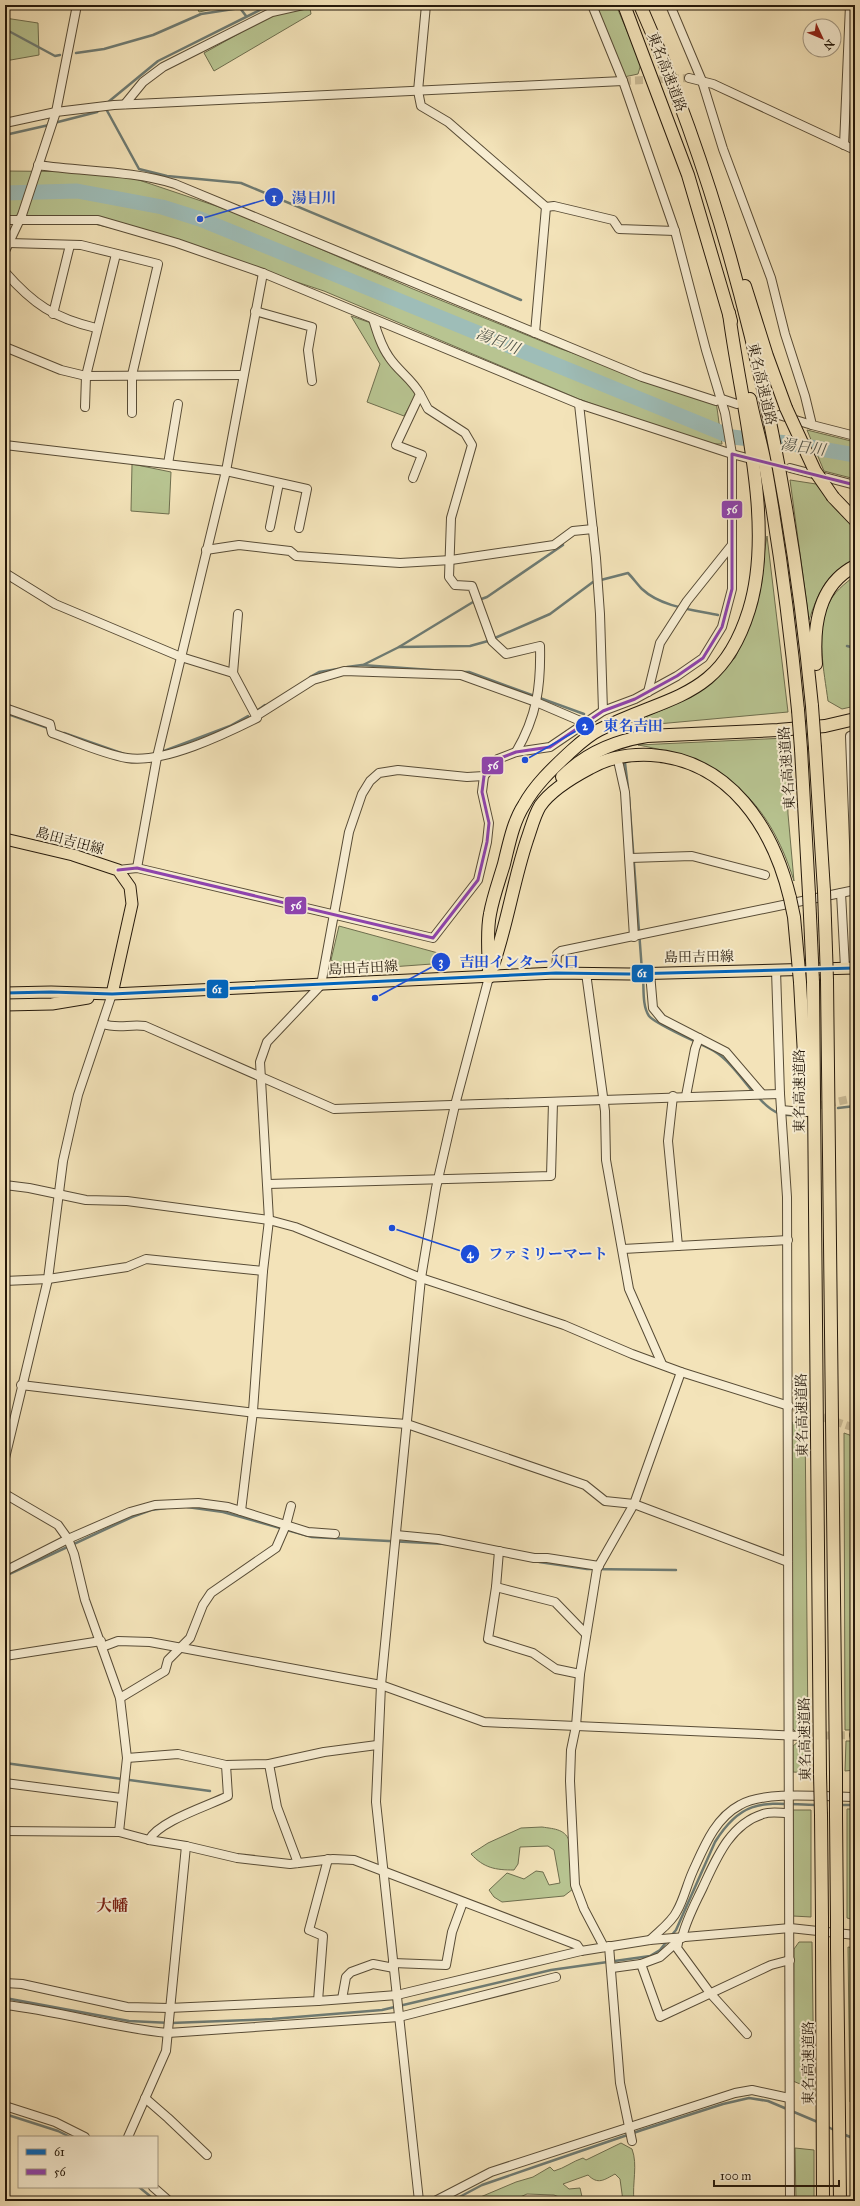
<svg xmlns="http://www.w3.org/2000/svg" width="860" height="2206" font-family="'IM FELL Great Primer','Noto Serif JP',serif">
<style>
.green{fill:#b8c491;stroke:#6e6e4e}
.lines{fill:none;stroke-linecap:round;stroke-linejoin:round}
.stream{stroke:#6e7b73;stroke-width:2.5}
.river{stroke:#9ebdb8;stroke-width:15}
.minor-tunnel{stroke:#cabb96;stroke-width:8;stroke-dasharray:8 4;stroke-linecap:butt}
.minor-casing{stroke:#584c36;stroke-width:10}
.major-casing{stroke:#25190b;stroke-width:13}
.highway-casing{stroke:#25190b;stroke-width:14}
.minor{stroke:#f7edd2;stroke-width:8}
.major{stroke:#f3e3b9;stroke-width:11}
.highway{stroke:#f3e3b9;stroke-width:12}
.highway-bridge-casing{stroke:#25190b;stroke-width:14;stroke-linecap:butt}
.highway-bridge{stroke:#f3e3b9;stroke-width:12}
.bus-1-casing{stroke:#f7edd2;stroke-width:6}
.bus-2-casing{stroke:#f7edd2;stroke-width:6}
.bus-1{stroke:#0065bd;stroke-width:3}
.bus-2{stroke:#8e44ad;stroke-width:3}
.labels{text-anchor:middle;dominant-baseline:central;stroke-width:4;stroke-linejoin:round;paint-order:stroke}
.street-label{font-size:14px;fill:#25190b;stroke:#f7edd2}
.water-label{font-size:15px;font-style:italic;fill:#4f5248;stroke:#f7edd2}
.quarter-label{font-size:16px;font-weight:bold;fill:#7a1f14;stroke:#f7edd2}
.leader{fill:none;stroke:#1d4ed8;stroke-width:1.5}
.callout-dot{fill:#1d4ed8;stroke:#f7edd2;stroke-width:1.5}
.mark-label{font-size:12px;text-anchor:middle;font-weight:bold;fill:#fff}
.callout-label{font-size:15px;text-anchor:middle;font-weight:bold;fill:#1d4ed8;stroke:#f7edd2;stroke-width:4;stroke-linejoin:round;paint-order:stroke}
.line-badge{stroke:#f7edd2;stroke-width:1.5}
.badge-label{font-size:11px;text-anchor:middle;font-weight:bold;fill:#fff}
</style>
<rect width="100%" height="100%" fill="#f3e3b9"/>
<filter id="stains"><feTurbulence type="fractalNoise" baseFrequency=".005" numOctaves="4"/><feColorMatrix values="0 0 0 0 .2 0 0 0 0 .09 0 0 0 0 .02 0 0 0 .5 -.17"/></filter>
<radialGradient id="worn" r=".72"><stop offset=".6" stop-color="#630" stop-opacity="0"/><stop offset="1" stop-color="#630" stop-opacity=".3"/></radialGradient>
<g class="green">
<path d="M196,5H232L199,12Z"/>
<path d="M595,5H616L641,64L638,74L624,77Z"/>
<path d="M310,8L311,14L214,71L204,53L276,13Z"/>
<path d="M5,18L38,23L39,55L5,61Z"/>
<path d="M5,171L115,172L237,213L413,289L561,349L716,401L722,444H700L579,399L324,291L187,246L69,218L5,221Z"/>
<path d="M351,316L371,323L417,393L404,416L367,402L380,364Z"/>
<path d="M807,430L855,442V479L824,471Z"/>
<path d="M132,464L171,472L169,514L131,511Z"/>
<path d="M790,480L816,484L833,506L855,528V561C828,569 817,596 809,620Z"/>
<path d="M767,536L788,712L636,726V720L667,708L693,694L735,658L754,613Z"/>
<path d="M855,576V706L842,709L828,701C824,671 816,634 828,605C833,593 845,583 855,576Z"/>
<path d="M786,738L788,814L794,881C768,798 723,760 638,745Z"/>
<path d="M339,926L438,953L432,964L349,970L331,960Z"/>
<path d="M798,1417L805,1418L808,1732H796L792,1728V1423Z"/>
<path d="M844,1433L855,1437V1730H845Z"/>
<path d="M799,1741H810V1773L793,1772V1746Z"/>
<path d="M846,1741H855V1770L845,1771Z"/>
<path d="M847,1809H855V1920L847,1918Z"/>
<path d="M793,1810H811V1917L793,1916Z"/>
<path d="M542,1827C555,1829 566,1829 570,1843L573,1889L564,1896L502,1902L494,1897L489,1890L507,1873L524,1879L536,1871L543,1872L549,1885L560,1883L554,1850L548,1846L520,1847L518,1864L514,1870C495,1870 484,1868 471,1854L488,1843L521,1828Z"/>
<path d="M799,1942H812L814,2090L793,2081L794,1949Z"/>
<path d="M848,1947L855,1948V2102H850Z"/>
<path d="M621,2143L632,2149C638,2165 632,2183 634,2201H623L620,2179L615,2174C604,2180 598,2185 588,2175L563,2184L569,2189L580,2188L583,2201H569L554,2195L527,2194L511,2201H471L516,2182L533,2177L550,2167L554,2171C565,2168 573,2161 583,2158L586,2160Z"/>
<path d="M795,2148L814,2150V2201H796Z"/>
<path d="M852,2164L855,2166V2201H852Z"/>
</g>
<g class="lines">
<g class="stream">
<path d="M5,29L55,56L60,55"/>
<path d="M76,53L104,49L153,35L201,14L240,8L246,16"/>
<path d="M107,103L158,61L262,9L279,5"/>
<path d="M105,107L139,169L167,176L241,183L521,300"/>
<path d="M54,123L97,112L100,109"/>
<path d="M5,135L49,125"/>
<path d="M847,646L855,648"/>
<path d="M399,647L470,646L488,641L550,614L593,582L628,573C633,578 637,584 642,589C661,607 694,610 718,615"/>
<path d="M363,665L399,647L473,602L487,597L563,545"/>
<path d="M347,667L362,665L445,671"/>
<path d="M462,672H469L584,714"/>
<path d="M310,677L319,672L338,669"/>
<path d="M258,710L265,705"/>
<path d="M5,713L48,728"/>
<path d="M64,733L124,754"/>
<path d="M164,751L230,726L248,716"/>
<path d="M625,763L628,788"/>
<path d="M629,797L642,971"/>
<path d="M643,976C644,988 642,1006 649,1016C656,1025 700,1043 714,1051C730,1061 742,1079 754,1093"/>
<path d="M758,1097C773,1114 783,1118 805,1114"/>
<path d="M838,1108L855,1106"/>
<path d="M187,1507L223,1512L312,1537L446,1544"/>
<path d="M539,1562L587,1569L676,1570"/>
<path d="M5,1576L132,1517L151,1510L166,1508"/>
<path d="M5,1763L210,1791"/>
<path d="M840,1805H855"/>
<path d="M671,1936L676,1930L715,1842C744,1795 768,1804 817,1805"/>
<path d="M5,1998L129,2021L171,2023L272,2019L382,2010L551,1970L650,1956L660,1950L667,1941"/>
<path d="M5,2114L58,2131L70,2137"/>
<path d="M826,2126L836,2131"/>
<path d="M843,2134L855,2139"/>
<path d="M139,2187L156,2201"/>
<path d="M452,2201L482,2185L537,2166L642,2130L723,2104L749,2098L768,2101L820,2123"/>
</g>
<path class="river" d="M5,193L77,191L162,207L200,219L732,437L787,443L855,455"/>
<g class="minor-tunnel">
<path d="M623,81L689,78"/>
<path d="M792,1111L855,1098"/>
<path d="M789,1406L855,1428"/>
<path d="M801,1736L854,1735"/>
</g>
<g class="minor-casing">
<g id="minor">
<path d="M426,5L418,91L421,106L448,122L546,207"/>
<path d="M670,5L702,81L723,149L771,278L785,334L805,396L812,425L855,436"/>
<path d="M689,78L713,84L855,150"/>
<path d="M125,104L143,82L163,67L272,12L303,5"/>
<path d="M5,123L56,112L114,105L623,81"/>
<path d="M844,145L850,5"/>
<path d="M38,165C84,172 130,170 175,184L642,377L716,401L722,399L737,404"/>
<path d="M546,207L554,206L613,220L619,229L675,231"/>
<path d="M5,220H98L177,243L263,273L579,404L732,454L725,413L706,350L675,231L623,81L592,5"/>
<path d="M9,243L81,245L158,264L132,375V413"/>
<path d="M5,251L22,215L56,112L77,5"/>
<path d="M5,272C33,304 54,318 96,328"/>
<path d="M255,311L312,327L308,350L312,381"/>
<path d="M53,314L70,245"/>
<path d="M373,319C377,332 381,346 389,357C398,371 412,379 420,394L396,445L422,455L413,478"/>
<path d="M535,333L546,207"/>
<path d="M5,347L61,370L86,376L243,375"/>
<path d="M420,394L428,409L465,433L472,445L451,518L449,577L455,585L472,586L492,641L506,654L540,646C541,686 537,716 516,752"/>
<path d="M579,404L596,558L600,614L603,711"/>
<path d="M85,407L86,376L116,254"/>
<path d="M779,415L812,425"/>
<path d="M5,445L226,471L307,489L299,528"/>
<path d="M168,464L178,404"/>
<path d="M790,468L855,485"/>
<path d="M270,527L279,483"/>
<path d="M206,550L239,545L290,551L296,556L400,563L451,560L554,545L573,531L593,529"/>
<path d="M5,573L55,604L181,657L233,673L257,718C225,734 163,764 127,758C103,754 75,741 52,733L50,724L5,708"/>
<path d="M233,673L238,614"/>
<path d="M648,692L660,643L687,601L731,546"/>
<path d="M256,716L313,680L344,671L461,675L536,702L585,723"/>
<path d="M855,734L850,736L855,868"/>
<path d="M619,765L625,792L634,937"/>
<path d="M630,858L692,856L765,875"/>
<path d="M137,868L157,757L226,471L263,273"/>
<path d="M118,870L137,868L433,938L478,880L487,842L489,823L482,792L484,776L498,759L516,752L550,747L603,711L635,699L677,676L703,658L722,627L732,589V454L747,458"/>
<path d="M841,893L845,968"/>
<path d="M855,968V977"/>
<path d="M776,970L780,1094L787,1197L790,2201"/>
<path d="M556,973L557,954L561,951L855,890"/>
<path d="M586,973L605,1111L606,1160L629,1289L662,1364"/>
<path d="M650,973L653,1008L662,1019L726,1052L762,1094"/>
<path d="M103,1024C117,1029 130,1024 145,1026L334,1109L780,1094"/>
<path d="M673,1096L668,1141L678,1246"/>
<path d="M686,1096L695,1049L699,1038"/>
<path d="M781,1110L792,1111"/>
<path d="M268,1184L551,1176L553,1102"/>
<path d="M5,1185L29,1188L86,1200L127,1201L269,1220L295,1227L421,1278L564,1325L632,1354L681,1372L789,1406"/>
<path d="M623,1249L788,1240"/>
<path d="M5,1281L48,1279L127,1267L146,1259L263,1271"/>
<path d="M21,1385L256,1413L407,1424L585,1485L605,1501L634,1504L788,1562"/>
<path d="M5,1458L48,1279L63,1161L78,1095L112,994"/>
<path d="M5,1494L58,1525L68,1539L74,1554L85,1600L120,1698L127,1758L119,1832"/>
<path d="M241,1511L253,1411L263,1271L269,1220L260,1062L267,1042L321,985L349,832L362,794L370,781L379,773L398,770L467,777L484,776"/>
<path d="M396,1535L438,1539L534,1558H547L599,1566"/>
<path d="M499,1551L496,1587L488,1639L533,1653L556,1669L580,1674"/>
<path d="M5,1571L68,1539L130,1512L155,1505L198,1503L228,1507L308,1532L335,1534"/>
<path d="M496,1587L555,1602L586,1634"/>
<path d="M102,1647L118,1641L150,1642L381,1685L484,1722L801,1736"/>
<path d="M5,1656L101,1641"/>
<path d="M120,1698L165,1671L168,1660L190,1638L203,1605L211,1593L276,1548L286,1525L291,1506"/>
<path d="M854,1735H855"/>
<path d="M127,1758L178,1754L226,1765L269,1764L324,1752L377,1745"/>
<path d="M269,1764L277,1807L298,1863"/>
<path d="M5,1783L121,1798"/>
<path d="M5,1831L119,1832L149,1840L186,1846L237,1858L290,1864L333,1859L354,1860L577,1945L581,1951"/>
<path d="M149,1840C159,1821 208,1806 228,1796L226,1765"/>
<path d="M679,1938L677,1948L710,1993L747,2034"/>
<path d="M682,1938C686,1920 695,1904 703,1887C716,1859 730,1824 763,1814C770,1811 780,1813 788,1813"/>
<path d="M650,1940C659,1931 672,1922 677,1911C684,1899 687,1884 693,1871C704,1847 715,1818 740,1805C766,1790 825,1797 855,1797"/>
<path d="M609,1946L620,2083L632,2141"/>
<path d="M604,1947L584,1909L575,1885L570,1781L571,1750L576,1726L580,1674L597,1569L634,1504L681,1372"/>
<path d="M393,1963L446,1965L452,1932L463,1902"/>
<path d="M641,1964L660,1957L678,1941"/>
<path d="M612,1968L641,1964L660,2017L771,1965L790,1960"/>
<path d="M5,1983L22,1984L127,2007L169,2008L318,2001L397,1995L581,1951L650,1940L790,1928L855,1935"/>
<path d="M342,1999L346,1977L351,1972L373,1964L394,1968"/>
<path d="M318,2001L323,1936L309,1930L328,1859"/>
<path d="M5,2005C60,2011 113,2028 168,2033L399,2017L556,1977"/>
<path d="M145,2098L168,2118L207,2155"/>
<path d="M5,2106L55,2122L85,2137"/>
<path d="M128,2137L166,2051L186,1846"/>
<path d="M153,2187L169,2201"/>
<path d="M419,2201L376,1802L381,1685L421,1278L436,1188L455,1105L489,977"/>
<path d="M435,2201L491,2172L735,2093L752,2090L789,2098"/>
</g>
</g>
<g class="major-casing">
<g id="major">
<path d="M5,839L73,855L118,870L130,887L132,904L112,994"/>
<path d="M5,993L51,992L112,994L556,973L629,974L855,968"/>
<path d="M5,1005L52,1004L88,998"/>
</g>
</g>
<g class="highway-casing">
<g id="highway">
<path d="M624,5L688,175L731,321"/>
<path d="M640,5C737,226 789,466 812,706"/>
<path d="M745,286L767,356L786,408"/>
<path d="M750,399C754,419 760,439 764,459C779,542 790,626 798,710"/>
<path d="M833,497L855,520"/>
<path d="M816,664C813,626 818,585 855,566"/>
<path d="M815,748L824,891"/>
<path d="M801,749L809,894"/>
<path d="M562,777C586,753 614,741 647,736L778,730L825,726L855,719"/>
<path d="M492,968C507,926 513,882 527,840C531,829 534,816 540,806C551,790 573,777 590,768C609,757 630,754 651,755C730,760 773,828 790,898"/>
<path d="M489,977C489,957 486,933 490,914C493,897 499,881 504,864C509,844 513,822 524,805C535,785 552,769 568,754C578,745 587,736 599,730C670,694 721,700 749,610C776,524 740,402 729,313"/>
<path d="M827,980L836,1773"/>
<path d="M800,982L807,1110"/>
<path d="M813,982L820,1774"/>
<path d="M821,1815L822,1918"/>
<path d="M836,1816L837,1920"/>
<path d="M822,1944L823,2201"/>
<path d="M837,1948L840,2201"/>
</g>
</g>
<use href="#minor" class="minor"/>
<use href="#major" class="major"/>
<use href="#highway" class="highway"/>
<g class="highway-bridge-casing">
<g id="highway-bridge">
<path d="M786,408L815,471L833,497"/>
<path d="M812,706L815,748"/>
<path d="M798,710L801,749"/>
<path d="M824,891L827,980"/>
<path d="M809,894L813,982"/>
<path d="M790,898L794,917L800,982"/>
<path d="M836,1773V1816"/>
<path d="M820,1774L821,1815"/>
<path d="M822,1944V1918"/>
<path d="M837,1948V1920"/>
</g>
</g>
<use href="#highway-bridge" class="highway-bridge"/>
<g class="bus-1-casing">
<path id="bus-1" d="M5,993L51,992L112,994L556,973L629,974L855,968"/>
</g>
<g class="bus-2-casing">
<path id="bus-2" d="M118,870L137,868L433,938L478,880L487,842L489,823L482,792L484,776L498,759L516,752L550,747L603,711L635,699L677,676L703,658L722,627L732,589V454L855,485"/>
</g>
<use href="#bus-1" class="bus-1"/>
<use href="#bus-2" class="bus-2"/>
</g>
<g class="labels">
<g class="street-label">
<text transform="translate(667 72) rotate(69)">東名高速道路</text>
<text transform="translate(762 384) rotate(77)">東名高速道路</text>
<text transform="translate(787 768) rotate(-94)">東名高速道路</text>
<text transform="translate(70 841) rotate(15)">島田吉田線</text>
<text transform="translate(699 957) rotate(-1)">島田吉田線</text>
<text transform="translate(363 968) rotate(-3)">島田吉田線</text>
<text transform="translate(799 1091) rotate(-90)">東名高速道路</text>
<text transform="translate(802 1415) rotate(-91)">東名高速道路</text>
<text transform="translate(805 1739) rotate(-91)">東名高速道路</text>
<text transform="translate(808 2063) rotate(-90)">東名高速道路</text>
</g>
<g class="water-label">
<text transform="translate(498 341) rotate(22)">湯日川</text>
<text transform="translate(803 447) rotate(8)">湯日川</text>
</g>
<g class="quarter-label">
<text x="112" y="1905">大幡</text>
</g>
</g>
<path class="leader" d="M200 219L274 197M525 760L585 726M375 998L441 962M392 1228L470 1254"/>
<g class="callout-dot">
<circle cx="200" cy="219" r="4"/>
<circle cx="525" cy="760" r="4"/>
<circle cx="375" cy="998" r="4"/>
<circle cx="392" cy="1228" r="4"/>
<circle cx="274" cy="197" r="10"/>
<circle cx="585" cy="726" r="10"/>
<circle cx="441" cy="962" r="10"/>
<circle cx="470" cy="1254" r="10"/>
</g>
<g class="mark-label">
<text x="274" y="202">1</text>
<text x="585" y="730">2</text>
<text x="441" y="966">3</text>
<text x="470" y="1258">4</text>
</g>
<g class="callout-label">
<text x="314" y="203">湯日川</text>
<text x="633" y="731">東名吉田</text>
<text x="519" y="967">吉田インター入口</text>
<text x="548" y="1259">ファミリーマート</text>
</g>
<g class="line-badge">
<rect x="721" y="500" width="22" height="19" rx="4" fill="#8e44ad"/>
<rect x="481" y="756" width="23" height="19" rx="4" fill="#8e44ad"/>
<rect x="284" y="896" width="23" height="19" rx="4" fill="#8e44ad"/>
<rect x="631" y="964" width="23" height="19" rx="4" fill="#0065bd"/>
<rect x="206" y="979" width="23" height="20" rx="4" fill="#0065bd"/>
</g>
<g class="badge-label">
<text x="732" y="513">56</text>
<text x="493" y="769">56</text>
<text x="296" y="909">56</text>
<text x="642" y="977">61</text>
<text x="217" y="993">61</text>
</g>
<rect width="860" height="2206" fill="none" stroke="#f3e3b9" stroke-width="20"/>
<rect x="6" y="6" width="848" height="2194" fill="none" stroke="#25190b" stroke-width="2"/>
<rect x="10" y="10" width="840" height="2186" fill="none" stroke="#25190b"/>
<rect x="18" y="2136" width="140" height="52" fill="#f7edd2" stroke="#a39882"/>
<rect x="26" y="2149" width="20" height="6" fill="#0065bd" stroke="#a39882"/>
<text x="54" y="2156" font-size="12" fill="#25190b">61</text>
<rect x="26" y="2169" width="20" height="6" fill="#8e44ad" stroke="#a39882"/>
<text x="54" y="2176" font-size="12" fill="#25190b">56</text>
<g transform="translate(822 38) rotate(134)"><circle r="19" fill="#f7edd2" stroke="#a39882"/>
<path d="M0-3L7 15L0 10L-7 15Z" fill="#8f2418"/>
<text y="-6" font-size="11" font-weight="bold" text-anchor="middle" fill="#25190b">N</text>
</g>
<path d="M714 2180v6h125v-6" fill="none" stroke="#25190b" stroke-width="2"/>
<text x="720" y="2180" font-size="12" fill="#25190b" stroke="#f7edd2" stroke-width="3" paint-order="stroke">100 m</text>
<rect width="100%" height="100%" filter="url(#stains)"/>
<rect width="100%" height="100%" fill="url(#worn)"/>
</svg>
